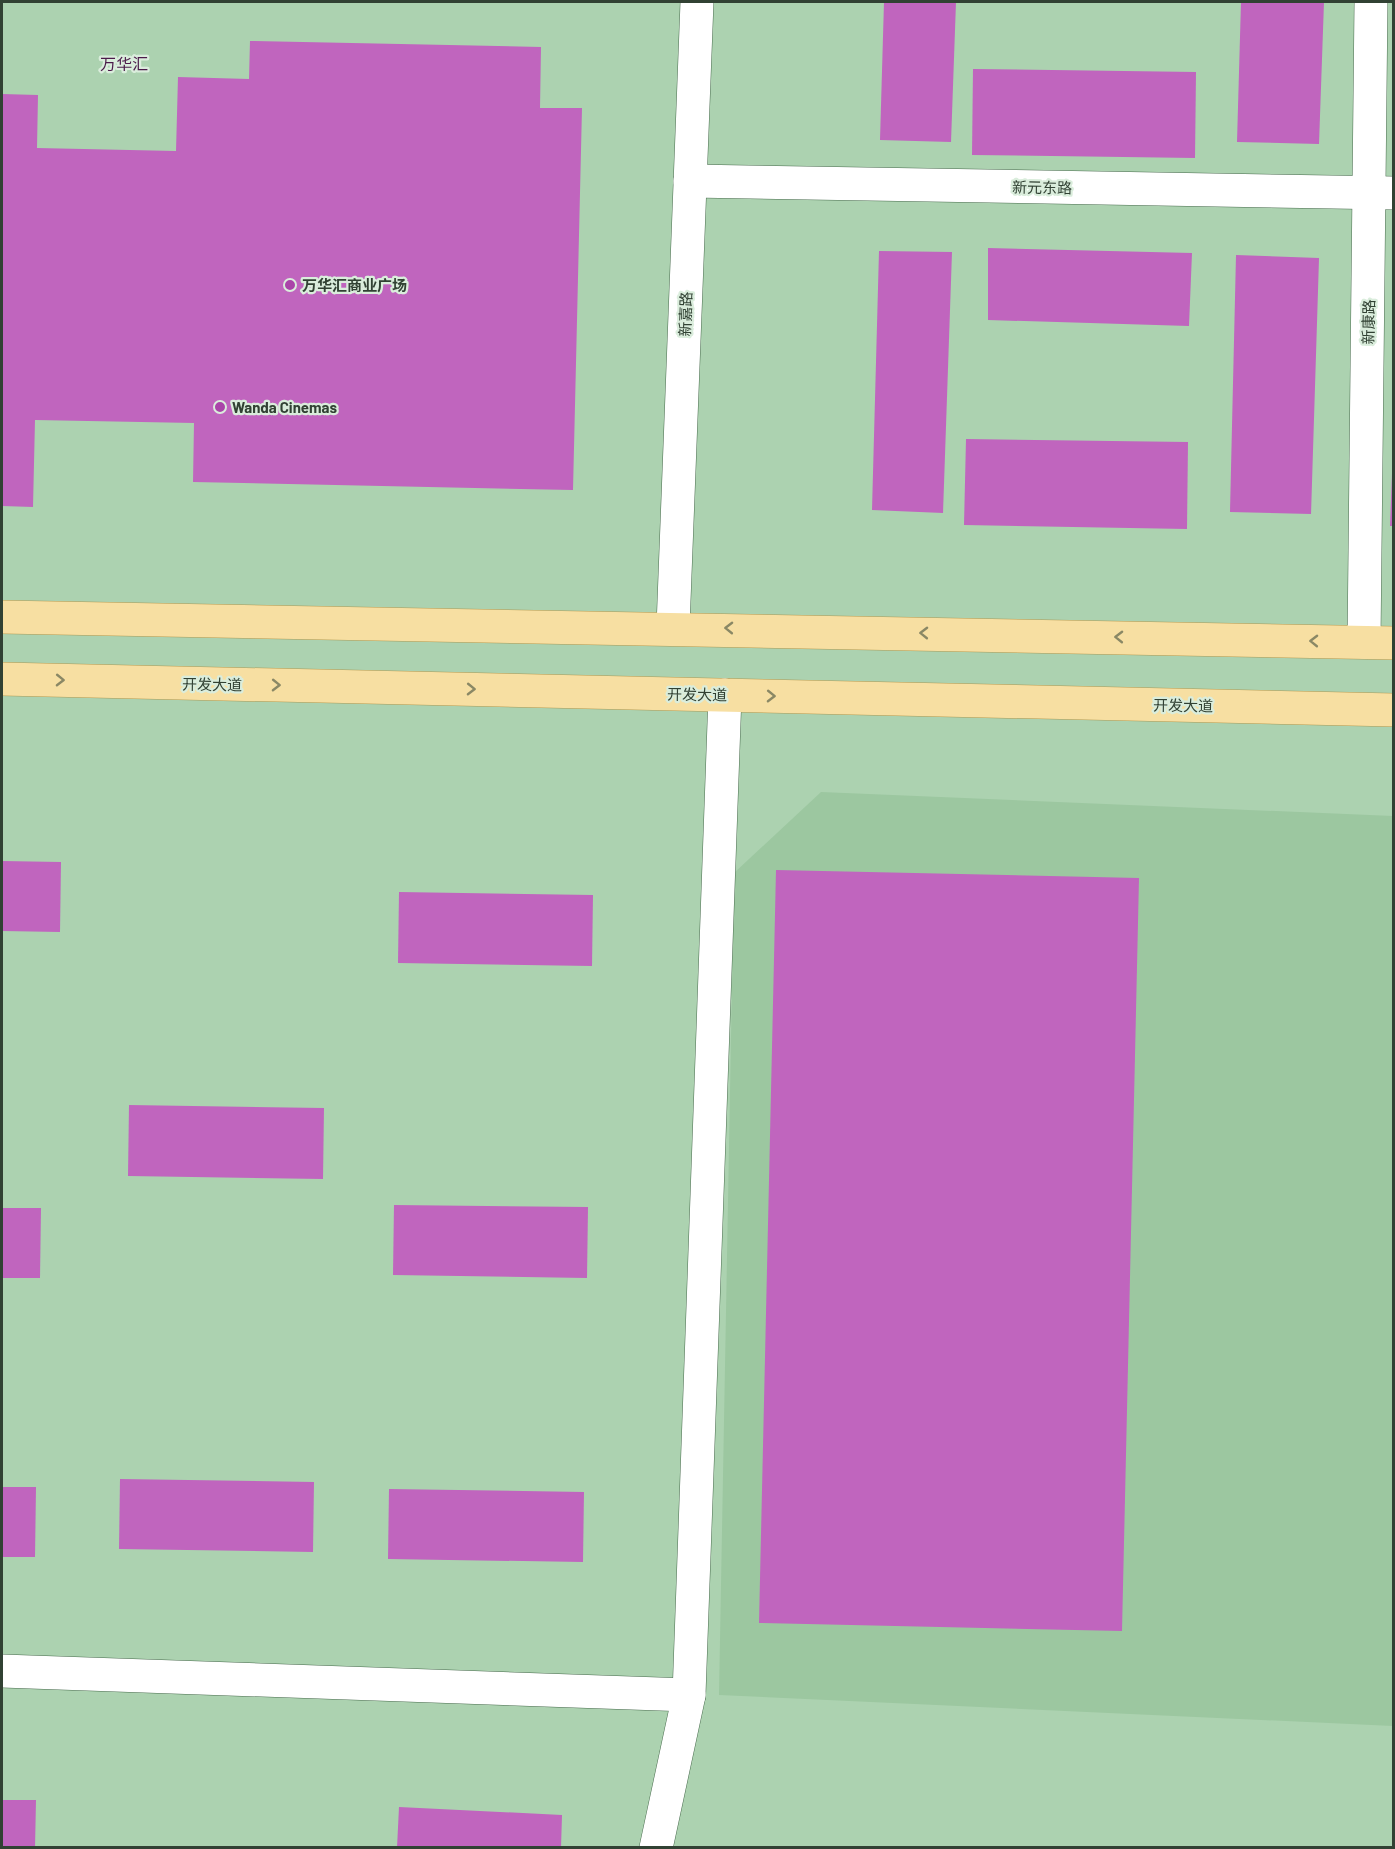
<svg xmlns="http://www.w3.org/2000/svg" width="1395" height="1849" font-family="Barlow,'Noto Sans SC',sans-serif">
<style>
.built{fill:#9cc7a0}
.building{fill:#c065be}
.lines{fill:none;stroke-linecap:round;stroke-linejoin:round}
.minor-casing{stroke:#486b4d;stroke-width:34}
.major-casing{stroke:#ae9953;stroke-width:34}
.minor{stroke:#fff;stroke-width:33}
.major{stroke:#f7dfa2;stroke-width:33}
.oneway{stroke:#8a8865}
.poi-dot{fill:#aa44a9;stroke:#daeddc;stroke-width:2}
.labels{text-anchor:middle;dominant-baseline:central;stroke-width:4.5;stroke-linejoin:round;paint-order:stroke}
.street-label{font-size:15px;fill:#314133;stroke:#daeddc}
.poi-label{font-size:15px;font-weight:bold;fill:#314133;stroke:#daeddc;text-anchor:start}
.neighbourhood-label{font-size:16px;fill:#4b1a4a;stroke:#daeddc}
</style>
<rect width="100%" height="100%" fill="#acd2b0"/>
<path class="built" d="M821,792L1393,816V1726L719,1695L734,873Z"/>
<g class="building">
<path d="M884,2H956L951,142L880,140Z"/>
<path d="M1241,2H1324L1319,144L1237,142Z"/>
<path d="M250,41L541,47L540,108H582L573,490L193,482L194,423L35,420L33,507L2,506V94L38,95L37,148L176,151L178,77L249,79Z"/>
<path d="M973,69L1196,72L1195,158L972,155Z"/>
<path d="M988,248L1192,253L1189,326L988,320Z"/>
<path d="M879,251L952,252L943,513L872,510Z"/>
<path d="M1236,255L1319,258L1311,514L1230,512Z"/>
<path d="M966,439L1188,442L1187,529L964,525Z"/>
<path d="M1392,474H1394V526H1390Z"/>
<path d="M2,861L61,862L60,932L2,931Z"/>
<path d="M776,870L1139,878L1122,1631L759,1623Z"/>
<path d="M399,892L593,895L592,966L398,963Z"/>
<path d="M129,1105L324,1108L323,1179L128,1176Z"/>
<path d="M394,1205L588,1207L587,1278L393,1275Z"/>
<path d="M2,1208H41L40,1278H2Z"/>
<path d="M120,1479L314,1482L313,1552L119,1549Z"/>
<path d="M2,1487H36L35,1557H2Z"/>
<path d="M389,1489L584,1492L583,1562L388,1559Z"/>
<path d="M2,1800H36L35,1848H2Z"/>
<path d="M399,1807L562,1815L561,1848H397Z"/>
</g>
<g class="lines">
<g class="minor-casing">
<g id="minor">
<path d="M690,181L1394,193"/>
<path d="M673,627L697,2"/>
<path d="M1364,642L1371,2"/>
<path d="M2,1671L689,1695"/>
<path d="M656,1848L689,1695L725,695"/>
</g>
</g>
<g class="major-casing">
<g id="major">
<path d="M2,617L1394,643"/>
<path d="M2,679L1394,710"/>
</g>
</g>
<use href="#minor" class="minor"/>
<use href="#major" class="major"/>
</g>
<defs><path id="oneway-chevron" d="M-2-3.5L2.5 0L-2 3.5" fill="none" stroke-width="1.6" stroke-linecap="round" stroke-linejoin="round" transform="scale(1.5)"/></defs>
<g class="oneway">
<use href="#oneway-chevron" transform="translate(729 628) rotate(-179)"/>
<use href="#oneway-chevron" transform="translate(924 633) rotate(-179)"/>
<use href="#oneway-chevron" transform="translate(1119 637) rotate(-179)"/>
<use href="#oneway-chevron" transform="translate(1314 641) rotate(-179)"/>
<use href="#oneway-chevron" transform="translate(60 680) rotate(1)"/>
<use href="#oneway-chevron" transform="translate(276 685) rotate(1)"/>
<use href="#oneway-chevron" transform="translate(471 689) rotate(1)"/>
<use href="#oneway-chevron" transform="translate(771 696) rotate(1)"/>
</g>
<g class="poi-dot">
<circle cx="290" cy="285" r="6"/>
<circle cx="220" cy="407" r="6"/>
</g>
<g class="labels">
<g class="street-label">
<text transform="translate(1042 187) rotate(1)">新元东路</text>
<text transform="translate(685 314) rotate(-88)">新嘉路</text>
<text transform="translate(1368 322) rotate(-89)">新康路</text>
<text transform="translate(212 684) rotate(1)">开发大道</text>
<text transform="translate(697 694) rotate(1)">开发大道</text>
<text transform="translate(1183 705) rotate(1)">开发大道</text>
</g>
<g class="poi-label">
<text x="302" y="285">万华汇商业广场</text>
<text x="232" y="407">Wanda Cinemas</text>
</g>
<g class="neighbourhood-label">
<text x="124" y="63">万华汇</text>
</g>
</g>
<rect width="1395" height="1849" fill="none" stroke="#314133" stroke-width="6"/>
</svg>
